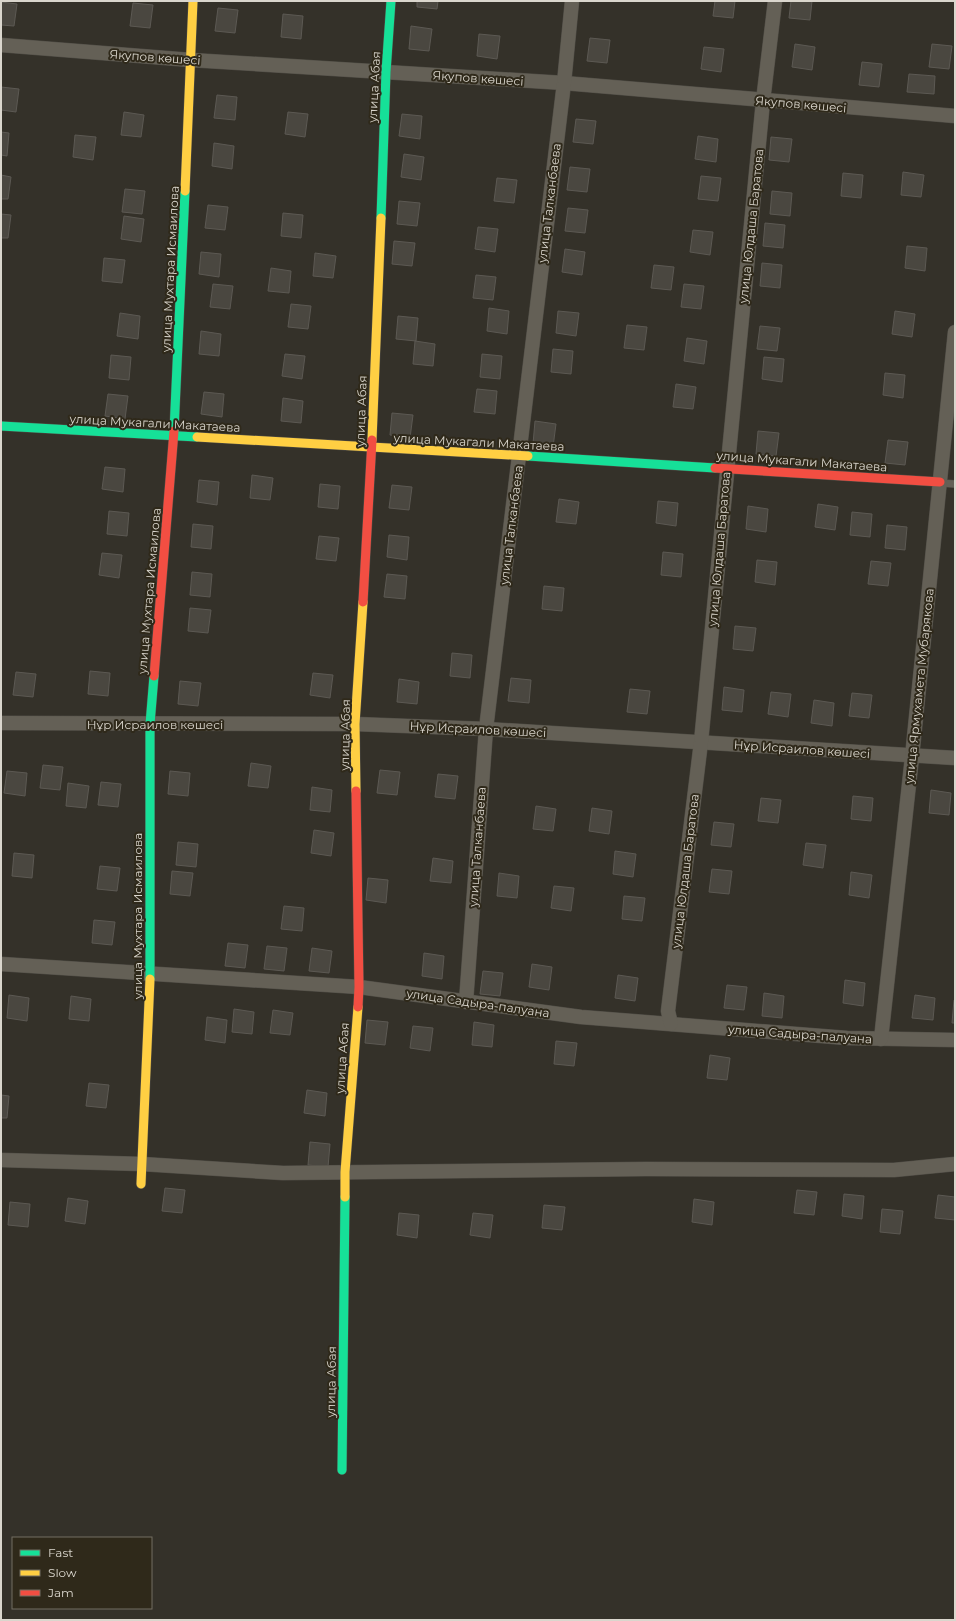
<svg xmlns="http://www.w3.org/2000/svg" width="956" height="1621" font-family="Montserrat,sans-serif">
<style>
.building{fill:#4a4740;stroke:#5c5953}
.lines{fill:none;stroke-linecap:round;stroke-linejoin:round}
.lane-casing{stroke:#514e47;stroke-width:8}
.street-casing{stroke:#514e47;stroke-width:15}
.fast-casing{stroke:#514e47;stroke-width:10}
.slow-casing{stroke:#514e47;stroke-width:10}
.jam-casing{stroke:#514e47;stroke-width:10}
.lane{stroke:#646056;stroke-width:7}
.street{stroke:#646056;stroke-width:14}
.fast{stroke:#16e098;stroke-width:9}
.slow{stroke:#ffcf43;stroke-width:9}
.jam{stroke:#f24e42;stroke-width:9}
.labels{text-anchor:middle;dominant-baseline:central;stroke-width:4;stroke-linejoin:round;paint-order:stroke}
.street-label{font-size:12px;fill:#dad6cd;stroke:#2f291a}
</style>
<rect width="100%" height="100%" fill="#343129"/>
<g class="building">
<path d="M417,1H438L437,9L417,7Z"/>
<path d="M715,1H735L733,18L713,16Z"/>
<path d="M791,1H812L810,20L789,18Z"/>
<path d="M1,2L17,4L14,26L1,25Z"/>
<path d="M133,3L153,5L150,28L130,26Z"/>
<path d="M218,8L238,10L235,33L215,31Z"/>
<path d="M283,14L303,16L301,39L281,37Z"/>
<path d="M411,26L432,29L429,51L409,49Z"/>
<path d="M479,34L500,36L497,59L477,56Z"/>
<path d="M590,38L610,40L607,63L587,61Z"/>
<path d="M795,44L815,47L812,70L792,67Z"/>
<path d="M932,44L952,46L949,69L929,67Z"/>
<path d="M704,47L724,49L721,72L701,69Z"/>
<path d="M862,62L882,64L879,87L859,85Z"/>
<path d="M909,74L935,76L934,94L907,92Z"/>
<path d="M1,87L19,89L16,112L1,110Z"/>
<path d="M217,95L237,97L235,120L214,118Z"/>
<path d="M124,112L144,115L141,137L121,135Z"/>
<path d="M288,112L308,114L305,137L285,134Z"/>
<path d="M402,114L422,116L420,139L399,136Z"/>
<path d="M576,119L596,121L593,144L573,142Z"/>
<path d="M1,132L9,133L7,156L1,155Z"/>
<path d="M75,135L96,137L93,160L73,157Z"/>
<path d="M698,136L718,139L716,162L695,159Z"/>
<path d="M771,137L792,139L789,162L769,160Z"/>
<path d="M214,143L234,146L232,169L212,166Z"/>
<path d="M404,154L424,157L421,180L401,177Z"/>
<path d="M570,167L590,169L587,192L567,190Z"/>
<path d="M903,172L924,175L921,197L901,195Z"/>
<path d="M843,173L863,175L861,198L841,196Z"/>
<path d="M1,175L11,177L8,199H1Z"/>
<path d="M701,176L721,178L718,201L698,199Z"/>
<path d="M497,178L517,180L514,203L494,201Z"/>
<path d="M125,189L145,191L142,214L122,212Z"/>
<path d="M772,191L792,193L790,216L770,214Z"/>
<path d="M399,201L420,203L417,226L397,224Z"/>
<path d="M208,205L228,207L225,230L205,228Z"/>
<path d="M568,208L588,210L585,233L565,231Z"/>
<path d="M283,213L303,215L301,238L281,236Z"/>
<path d="M1,214L11,215L8,238H1Z"/>
<path d="M124,216L144,219L141,242L121,239Z"/>
<path d="M765,223L785,225L783,248L763,246Z"/>
<path d="M478,227L498,229L495,252L475,249Z"/>
<path d="M693,230L713,232L710,255L690,252Z"/>
<path d="M394,241L415,243L412,266L392,264Z"/>
<path d="M907,246L927,248L925,271L905,268Z"/>
<path d="M565,249L585,252L582,275L562,272Z"/>
<path d="M201,252L221,254L219,277L199,274Z"/>
<path d="M315,253L336,256L333,278L313,276Z"/>
<path d="M104,258L125,260L122,283L102,281Z"/>
<path d="M762,263L782,265L780,288L760,286Z"/>
<path d="M654,265L674,267L671,290L651,288Z"/>
<path d="M271,268L291,271L289,293L268,291Z"/>
<path d="M476,275L496,277L493,300L473,298Z"/>
<path d="M213,284L233,286L230,309L210,307Z"/>
<path d="M684,284L704,286L701,309L681,307Z"/>
<path d="M291,304L311,306L308,329L288,327Z"/>
<path d="M489,308L509,311L507,334L487,331Z"/>
<path d="M558,311L579,313L576,336L556,333Z"/>
<path d="M895,311L915,314L912,337L892,334Z"/>
<path d="M120,313L140,316L138,339L117,336Z"/>
<path d="M398,316L418,318L416,341L396,339Z"/>
<path d="M627,325L647,327L644,350L624,348Z"/>
<path d="M760,326L780,328L777,351L757,349Z"/>
<path d="M201,331L221,334L219,356L199,354Z"/>
<path d="M687,338L707,341L704,364L684,361Z"/>
<path d="M415,341L435,344L433,366L413,364Z"/>
<path d="M553,349L573,351L571,374L551,372Z"/>
<path d="M285,354L305,356L302,379L282,376Z"/>
<path d="M482,354L502,356L500,379L480,377Z"/>
<path d="M111,355L131,357L129,380L109,378Z"/>
<path d="M764,357L784,359L782,382L762,379Z"/>
<path d="M885,373L905,375L903,398L883,395Z"/>
<path d="M676,384L696,387L693,409L673,407Z"/>
<path d="M477,389L497,391L495,414L474,412Z"/>
<path d="M204,392L224,394L222,417L201,414Z"/>
<path d="M108,394L128,396L125,419L105,416Z"/>
<path d="M283,398L303,401L301,423L281,421Z"/>
<path d="M392,413L413,415L410,438L390,435Z"/>
<path d="M535,421L556,424L553,447L533,444Z"/>
<path d="M758,431L779,433L776,456L756,454Z"/>
<path d="M888,440L908,442L905,465L885,463Z"/>
<path d="M105,467L125,469L123,492L102,489Z"/>
<path d="M252,475L273,478L270,500L250,498Z"/>
<path d="M199,480L219,482L217,505L197,502Z"/>
<path d="M320,484L340,486L338,509L318,507Z"/>
<path d="M392,485L412,487L409,510L389,508Z"/>
<path d="M559,499L579,502L576,524L556,522Z"/>
<path d="M658,501L678,503L676,526L656,523Z"/>
<path d="M818,504L838,507L835,530L815,527Z"/>
<path d="M748,506L768,509L766,532L746,529Z"/>
<path d="M109,511L129,513L127,536L107,534Z"/>
<path d="M852,512L872,514L870,537L850,535Z"/>
<path d="M193,524L213,526L211,549L191,547Z"/>
<path d="M887,525L907,527L905,550L885,548Z"/>
<path d="M389,535L409,537L407,560L387,557Z"/>
<path d="M319,536L339,538L336,561L316,559Z"/>
<path d="M663,552L683,554L681,577L661,575Z"/>
<path d="M102,553L122,555L119,578L99,575Z"/>
<path d="M757,560L777,562L775,585L755,582Z"/>
<path d="M871,561L891,563L888,586L868,584Z"/>
<path d="M192,572L212,574L210,597L190,595Z"/>
<path d="M387,574L407,576L405,599L384,597Z"/>
<path d="M544,586L564,588L562,611L542,609Z"/>
<path d="M190,608L211,610L208,633L188,631Z"/>
<path d="M735,626L756,628L753,651L733,649Z"/>
<path d="M452,653L472,655L470,678L450,676Z"/>
<path d="M90,671L110,673L108,696L88,694Z"/>
<path d="M16,672L36,674L33,697L13,695Z"/>
<path d="M313,673L333,675L330,698L310,695Z"/>
<path d="M511,678L531,680L529,703L508,701Z"/>
<path d="M399,679L419,682L417,704L397,702Z"/>
<path d="M180,681L201,683L198,706L178,704Z"/>
<path d="M724,687L744,690L742,712L722,710Z"/>
<path d="M630,689L650,691L647,714L627,712Z"/>
<path d="M771,692L791,694L788,717L768,714Z"/>
<path d="M852,693L872,695L869,718L849,716Z"/>
<path d="M814,700L834,703L832,726L811,723Z"/>
<path d="M251,763L271,766L268,788L248,786Z"/>
<path d="M43,765L63,767L60,790L40,788Z"/>
<path d="M380,770L400,772L397,795L377,793Z"/>
<path d="M7,771L27,773L25,796L4,793Z"/>
<path d="M170,771L190,773L188,796L168,794Z"/>
<path d="M438,774L458,776L455,799L435,797Z"/>
<path d="M101,782L121,784L118,807L98,805Z"/>
<path d="M68,783L89,786L86,808L66,806Z"/>
<path d="M312,787L332,790L330,812L310,810Z"/>
<path d="M931,790L951,793L949,815L929,813Z"/>
<path d="M853,796L873,798L871,821L851,819Z"/>
<path d="M761,798L781,800L778,823L758,821Z"/>
<path d="M536,806L556,809L553,831L533,829Z"/>
<path d="M592,808L612,811L609,834L589,831Z"/>
<path d="M714,822L734,824L731,847L711,845Z"/>
<path d="M314,830L334,833L331,856L311,853Z"/>
<path d="M178,842L198,844L196,867L176,865Z"/>
<path d="M806,843L826,845L823,868L803,865Z"/>
<path d="M615,851L636,854L633,877L613,874Z"/>
<path d="M14,853L34,855L32,878L12,876Z"/>
<path d="M433,858L453,861L451,883L430,881Z"/>
<path d="M100,866L120,868L117,891L97,889Z"/>
<path d="M712,869L732,871L729,894L709,892Z"/>
<path d="M172,871L193,873L190,896L170,894Z"/>
<path d="M851,872L872,875L869,898L849,895Z"/>
<path d="M499,873L519,876L517,898L497,896Z"/>
<path d="M368,878L388,880L386,903L366,900Z"/>
<path d="M554,886L574,888L571,911L551,908Z"/>
<path d="M624,896L645,898L642,921L622,919Z"/>
<path d="M284,906L304,908L302,931L281,929Z"/>
<path d="M94,920L115,922L112,945L92,943Z"/>
<path d="M228,943L248,945L245,968L225,966Z"/>
<path d="M267,946L287,948L284,971L264,969Z"/>
<path d="M312,948L332,951L329,973L309,971Z"/>
<path d="M424,953L444,956L442,979L422,976Z"/>
<path d="M532,964L552,967L549,990L529,987Z"/>
<path d="M483,971L503,973L500,996L480,994Z"/>
<path d="M618,975L638,978L635,1001L615,998Z"/>
<path d="M845,980L865,983L863,1006L843,1003Z"/>
<path d="M727,985L747,987L744,1010L724,1008Z"/>
<path d="M764,993L784,996L782,1018L762,1016Z"/>
<path d="M9,995L29,998L27,1021L7,1018Z"/>
<path d="M915,995L935,998L933,1020L912,1018Z"/>
<path d="M71,996L91,999L89,1021L69,1019Z"/>
<path d="M954,1000H955V1023H952Z"/>
<path d="M234,1009L254,1012L252,1034L232,1032Z"/>
<path d="M273,1010L293,1013L290,1035L270,1033Z"/>
<path d="M207,1017L227,1020L225,1043L205,1040Z"/>
<path d="M367,1020L388,1022L385,1045L365,1043Z"/>
<path d="M474,1022L494,1025L492,1047L472,1045Z"/>
<path d="M413,1026L433,1028L430,1051L410,1048Z"/>
<path d="M556,1041L577,1043L574,1066L554,1064Z"/>
<path d="M710,1055L730,1058L727,1080L707,1078Z"/>
<path d="M89,1083L109,1085L106,1108L86,1106Z"/>
<path d="M307,1090L327,1093L325,1116L304,1113Z"/>
<path d="M1,1095L9,1096L7,1118H1Z"/>
<path d="M310,1142L330,1144L328,1167L308,1165Z"/>
<path d="M165,1188L185,1190L182,1213L162,1211Z"/>
<path d="M797,1190L817,1192L814,1215L794,1213Z"/>
<path d="M844,1194L864,1196L862,1219L842,1216Z"/>
<path d="M938,1195L955,1197V1220L935,1218Z"/>
<path d="M68,1198L88,1201L85,1224L65,1221Z"/>
<path d="M694,1199L714,1202L712,1225L692,1222Z"/>
<path d="M10,1202L30,1204L28,1227L8,1225Z"/>
<path d="M544,1205L565,1207L562,1230L542,1228Z"/>
<path d="M882,1209L903,1211L900,1234L880,1232Z"/>
<path d="M399,1213L419,1215L417,1238L397,1235Z"/>
<path d="M473,1213L493,1215L490,1238L470,1235Z"/>
</g>
<g class="lines">
<g class="lane-casing">
<path id="lane" d="M941,483L955,484"/>
</g>
<g class="street-casing">
<g id="street">
<path d="M1,45L191,60L564,83L955,116"/>
<path d="M1,723L355,724L486,729L955,758"/>
<path d="M1,964L359,987L581,1017L847,1038L955,1040"/>
<path d="M466,1002L486,729L564,83L572,1"/>
<path d="M671,1024L668,1011L701,742L763,101L775,1"/>
<path d="M881,1039L912,757L955,332"/>
<path d="M1,1160L142,1164L283,1173L646,1169L894,1170L955,1164"/>
</g>
</g>
<g class="fast-casing">
<g id="fast">
<path d="M381,218L386,72L391,1"/>
<path d="M1,426L197,437"/>
<path d="M174,431L185,191"/>
<path d="M528,456L715,468"/>
<path d="M150,979V724L154,676"/>
<path d="M342,1470L345,1197"/>
</g>
</g>
<g class="slow-casing">
<g id="slow">
<path d="M185,191L193,1"/>
<path d="M197,437L528,456"/>
<path d="M372,440L381,218"/>
<path d="M356,791L355,724L363,602"/>
<path d="M141,1184L150,979"/>
<path d="M345,1197V1172L358,1007"/>
</g>
</g>
<g class="jam-casing">
<g id="jam">
<path d="M715,468L940,482"/>
<path d="M363,602L372,440"/>
<path d="M154,676L174,431"/>
<path d="M356,791L359,987L358,1007"/>
</g>
</g>
<use href="#lane" class="lane"/>
<use href="#street" class="street"/>
<use href="#fast" class="fast"/>
<use href="#slow" class="slow"/>
<use href="#jam" class="jam"/>
</g>
<g class="labels">
<g class="street-label">
<text transform="translate(155 57) rotate(4)">Якупов көшесі</text>
<text transform="translate(478 78) rotate(4)">Якупов көшесі</text>
<text transform="translate(374 87) rotate(-87)">улица Абая</text>
<text transform="translate(801 104) rotate(5)">Якупов көшесі</text>
<text transform="translate(549 203) rotate(-83)">улица Талканбаева</text>
<text transform="translate(751 226) rotate(-84)">улица Юлдаша Баратова</text>
<text transform="translate(170 269) rotate(-87)">улица Мухтара Исмаилова</text>
<text transform="translate(361 411) rotate(-88)">улица Абая</text>
<text transform="translate(155 423) rotate(3)">улица Мукагали Макатаева</text>
<text transform="translate(479 442) rotate(3)">улица Мукагали Макатаева</text>
<text transform="translate(802 461) rotate(4)">улица Мукагали Макатаева</text>
<text transform="translate(511 525) rotate(-83)">улица Талканбаева</text>
<text transform="translate(719 549) rotate(-85)">улица Юлдаша Баратова</text>
<text transform="translate(149 591) rotate(-85)">улица Мухтара Исмаилова</text>
<text transform="translate(919 686) rotate(-84)">улица Ярмухамета Мубарякова</text>
<text x="155" y="724">Нұр Исраилов көшесі</text>
<text transform="translate(478 729) rotate(3)">Нұр Исраилов көшесі</text>
<text transform="translate(345 735) rotate(-89)">улица Абая</text>
<text transform="translate(802 749) rotate(4)">Нұр Исраилов көшесі</text>
<text transform="translate(477 847) rotate(-86)">улица Талканбаева</text>
<text transform="translate(685 871) rotate(-83)">улица Юлдаша Баратова</text>
<text transform="translate(137 916) rotate(-90)">улица Мухтара Исмаилова</text>
<text transform="translate(478 1003) rotate(8)">улица Садыра-палуана</text>
<text transform="translate(800 1034) rotate(4)">улица Садыра-палуана</text>
<text transform="translate(342 1058) rotate(-86)">улица Абая</text>
<text transform="translate(331 1382) rotate(-89)">улица Абая</text>
</g>
</g>
<rect width="956" height="1621" fill="none" stroke="#dad6cd" stroke-width="4"/>
<rect x="12" y="1537" width="140" height="72" fill="#2f291a" stroke="#736e62"/>
<rect x="20" y="1550" width="20" height="6" fill="#16e098" stroke="#736e62"/>
<text x="48" y="1557" font-size="12" fill="#dad6cd">Fast</text>
<rect x="20" y="1570" width="20" height="6" fill="#ffcf43" stroke="#736e62"/>
<text x="48" y="1577" font-size="12" fill="#dad6cd">Slow</text>
<rect x="20" y="1590" width="20" height="6" fill="#f24e42" stroke="#736e62"/>
<text x="48" y="1597" font-size="12" fill="#dad6cd">Jam</text>
</svg>
